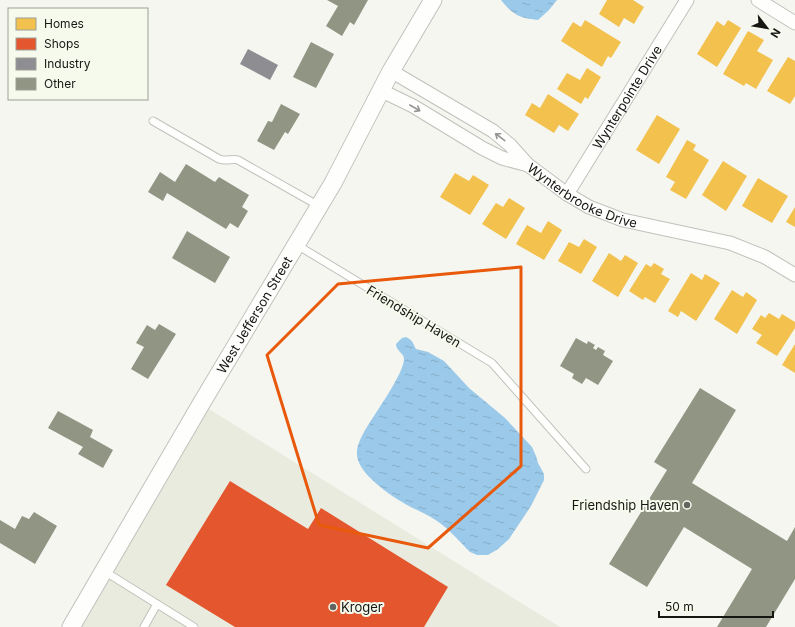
<svg xmlns="http://www.w3.org/2000/svg" width="795" height="627" font-family="Inter,sans-serif">
<style>
.built{fill:#e8ebde}
.water{fill:url(#water-ripples)}
.homes{fill:#f2c14e}
.shops{fill:#e4572e}
.industry{fill:#8d8d92}
.building{fill:#919584}
.lines{fill:none;stroke-linecap:round;stroke-linejoin:round}
.service-casing{stroke:#c0c2bc;stroke-width:9}
.minor-casing{stroke:#c0c2bc;stroke-width:15}
.tertiary-casing{stroke:#c0c2bc;stroke-width:19}
.service{stroke:#fefefd;stroke-width:7}
.minor{stroke:#fefefd;stroke-width:13}
.tertiary{stroke:#fefefd;stroke-width:17}
.oneway{stroke:#969694}
.marked{fill:none;stroke:#e8590c;stroke-width:3;stroke-linejoin:round}
.poi-dot{fill:#646560;stroke:#f6faec;stroke-width:1.5}
.labels{text-anchor:middle;dominant-baseline:central;stroke-width:4;stroke-linejoin:round;paint-order:stroke}
.street-label{font-size:13px;fill:#161713;stroke:#f6faec}
.poi-label{font-size:13px;fill:#161713;stroke:#f6faec;text-anchor:end}
</style>
<defs>
<pattern id="water-ripples" width="26" height="14" patternUnits="userSpaceOnUse"><rect width="26" height="14" fill="#9bc9ea"/><path d="M2 4q2-2 4 0t4 0M15 11q2-2 4 0t4 0" fill="none" stroke="#85acc8"/></pattern>
</defs>
<rect width="100%" height="100%" fill="#f5f6f0"/>
<path class="built" d="M201,404L560,627H68Z"/>
<g class="water">
<path d="M501,0H557L549,10L538,20C519,18 513,15 501,0Z"/>
<path d="M406,337C413,340 413,344 416,349L428,352L444,361L469,388L505,418L532,447L536,456L538,463L544,474V480L531,506L509,539L498,549L488,555H477L470,552C460,542 449,529 437,521C426,513 413,509 402,502C387,493 355,471 357,452C357,445 361,438 364,432C373,416 404,374 404,359C404,353 396,351 396,344L402,338Z"/>
</g>
<g class="homes">
<path d="M607,0H633L644,7L634,24L624,18L619,27L599,14Z"/>
<path d="M585,20L621,42L611,58L608,56L602,67L561,41L573,22L581,27Z"/>
<path d="M728,20L741,28L717,67L697,54L717,21L724,26Z"/>
<path d="M748,31L764,40L757,51L773,60L756,89L746,83L744,86L723,74Z"/>
<path d="M788,57L795,61V96L790,104L767,91Z"/>
<path d="M587,68L601,77L588,99L585,97L581,104L557,89L567,73L580,80Z"/>
<path d="M548,94L579,114L568,131L559,125L554,133L525,115L532,103L540,108Z"/>
<path d="M657,115L680,129L659,164L636,150Z"/>
<path d="M687,140L696,145L693,150L709,160L686,199L670,190L675,182L666,177Z"/>
<path d="M723,161L747,176L726,211L702,195Z"/>
<path d="M455,173L469,181L473,175L489,185L470,215L440,197Z"/>
<path d="M758,178L788,196L772,223L742,206Z"/>
<path d="M509,198L525,208L506,239L482,224L496,203L503,207Z"/>
<path d="M795,207V227L786,222Z"/>
<path d="M548,221L562,230L544,260L516,244L527,225L541,233Z"/>
<path d="M584,239L597,247L581,274L558,261L569,242L579,247Z"/>
<path d="M609,253L621,261L625,255L638,263L618,297L592,281Z"/>
<path d="M654,263L664,269L661,274L670,279L655,303L645,297L643,300L629,291L646,264L651,267Z"/>
<path d="M691,273L702,280L705,274L720,283L696,321L681,311L678,317L668,311Z"/>
<path d="M732,290L743,297L746,292L757,300L737,334L714,319Z"/>
<path d="M769,313L779,319L782,314L795,322V328L777,356L756,343L762,335L752,329L761,315L765,318Z"/>
<path d="M795,344V373L782,365Z"/>
</g>
<path class="shops" d="M230,481L308,529L321,508L448,587L424,627H235L166,585Z"/>
<path class="industry" d="M248,49L278,65L270,80L240,64Z"/>
<g class="building">
<path d="M327,0H368L354,25L350,22L342,36L326,26L338,6Z"/>
<path d="M311,42L334,54L316,88L293,77Z"/>
<path d="M281,104L300,114L288,134L285,132L274,150L257,141L268,121L272,122Z"/>
<path d="M186,164L215,182L219,177L249,195L242,207L248,211L238,228L230,223L226,229L167,193L163,201L148,192L160,172L175,182Z"/>
<path d="M187,231L230,257L215,283L172,258Z"/>
<path d="M159,324L176,334L148,379L131,369L144,347L136,343L147,325L155,330Z"/>
<path d="M576,338L587,344L588,341L595,345L593,348L596,350L598,347L605,351L603,355L613,361L598,385L586,378L582,384L572,378L574,374L560,366Z"/>
<path d="M700,388L736,410L692,483L787,541L795,527V579L766,627H717L752,569L684,527L647,587L609,564L667,470L654,462Z"/>
<path d="M58,411L93,430L90,437L113,450L103,468L78,454L83,447L48,428Z"/>
<path d="M34,512L57,526L35,564L0,543V520L15,529L22,516L29,519Z"/>
</g>
<g class="lines">
<g class="service-casing">
<g id="service">
<path d="M153,121L219,159C226,162 232,158 238,160L319,206"/>
<path d="M297,245L492,363L586,469"/>
<path d="M104,571L194,627"/>
<path d="M144,627L157,604"/>
</g>
</g>
<g class="minor-casing">
<g id="minor">
<path d="M758,0L795,23"/>
<path d="M391,71L493,131L510,145L528,165"/>
<path id="s1" d="M380,90L413,106L482,148L502,158L528,165L567,194L589,207L623,220L730,243L765,257L795,275"/>
<path id="s2" d="M567,194L687,0"/>
</g>
</g>
<g class="tertiary-casing">
<g id="tertiary">
<path id="s3" d="M71,627L201,404L333,183L391,71L433,0"/>
</g>
</g>
<use href="#service" class="service"/>
<use href="#minor" class="minor"/>
<use href="#tertiary" class="tertiary"/>
</g>
<defs><path id="oneway-shaft" d="M-6 0H5M1.5-3L5.5 0L1.5 3" fill="none" stroke-width="1.6" stroke-linecap="round" stroke-linejoin="round"/></defs>
<g class="oneway">
<use href="#oneway-shaft" transform="translate(415 108) rotate(30)"/>
<use href="#oneway-shaft" transform="translate(500 137) rotate(-143)"/>
</g>
<path class="marked" d="M521,267V466L428,548L319,525L267,355L338,284Z"/>
<g class="poi-dot">
<circle cx="687" cy="505" r="4"/>
<circle cx="333" cy="607" r="4"/>
</g>
<g class="labels">
<g class="street-label">
<text stroke="none"><textPath href="#s2" startOffset="114">Wynterpointe Drive</textPath></text>
<text stroke="none"><textPath href="#s1" startOffset="230">Wynterbrooke Drive</textPath></text>
<text stroke="none"><textPath href="#s3" startOffset="362">West Jefferson Street</textPath></text>
<text transform="translate(414 316) rotate(31)">Friendship Haven</text>
</g>
<g class="poi-label">
<text x="679" y="505">Friendship Haven</text>
<text x="341" y="607" text-anchor="start">Kroger</text>
</g>
</g>
<rect x="8" y="8" width="140" height="92" fill="#f6faec" stroke="#9c9f95"/>
<rect x="16" y="18" width="20" height="12" fill="#f2c14e" stroke="#9c9f95"/>
<text x="44" y="28" font-size="12" fill="#161713">Homes</text>
<rect x="16" y="38" width="20" height="12" fill="#e4572e" stroke="#9c9f95"/>
<text x="44" y="48" font-size="12" fill="#161713">Shops</text>
<rect x="16" y="58" width="20" height="12" fill="#8d8d92" stroke="#9c9f95"/>
<text x="44" y="68" font-size="12" fill="#161713">Industry</text>
<rect x="16" y="78" width="20" height="12" fill="#919584" stroke="#9c9f95"/>
<text x="44" y="88" font-size="12" fill="#161713">Other</text>
<g transform="translate(767 28) rotate(121)" stroke="#f6faec" stroke-width="3" paint-order="stroke">
<path d="M0-3L7 15L0 10L-7 15Z" fill="#161713"/>
<text y="-6" font-size="11" font-weight="bold" text-anchor="middle" fill="#161713">N</text>
</g>
<path d="M659 611v6h114v-6" fill="none" stroke="#161713" stroke-width="2"/>
<text x="665" y="611" font-size="12" fill="#161713" stroke="#f6faec" stroke-width="3" paint-order="stroke">50 m</text>
</svg>
